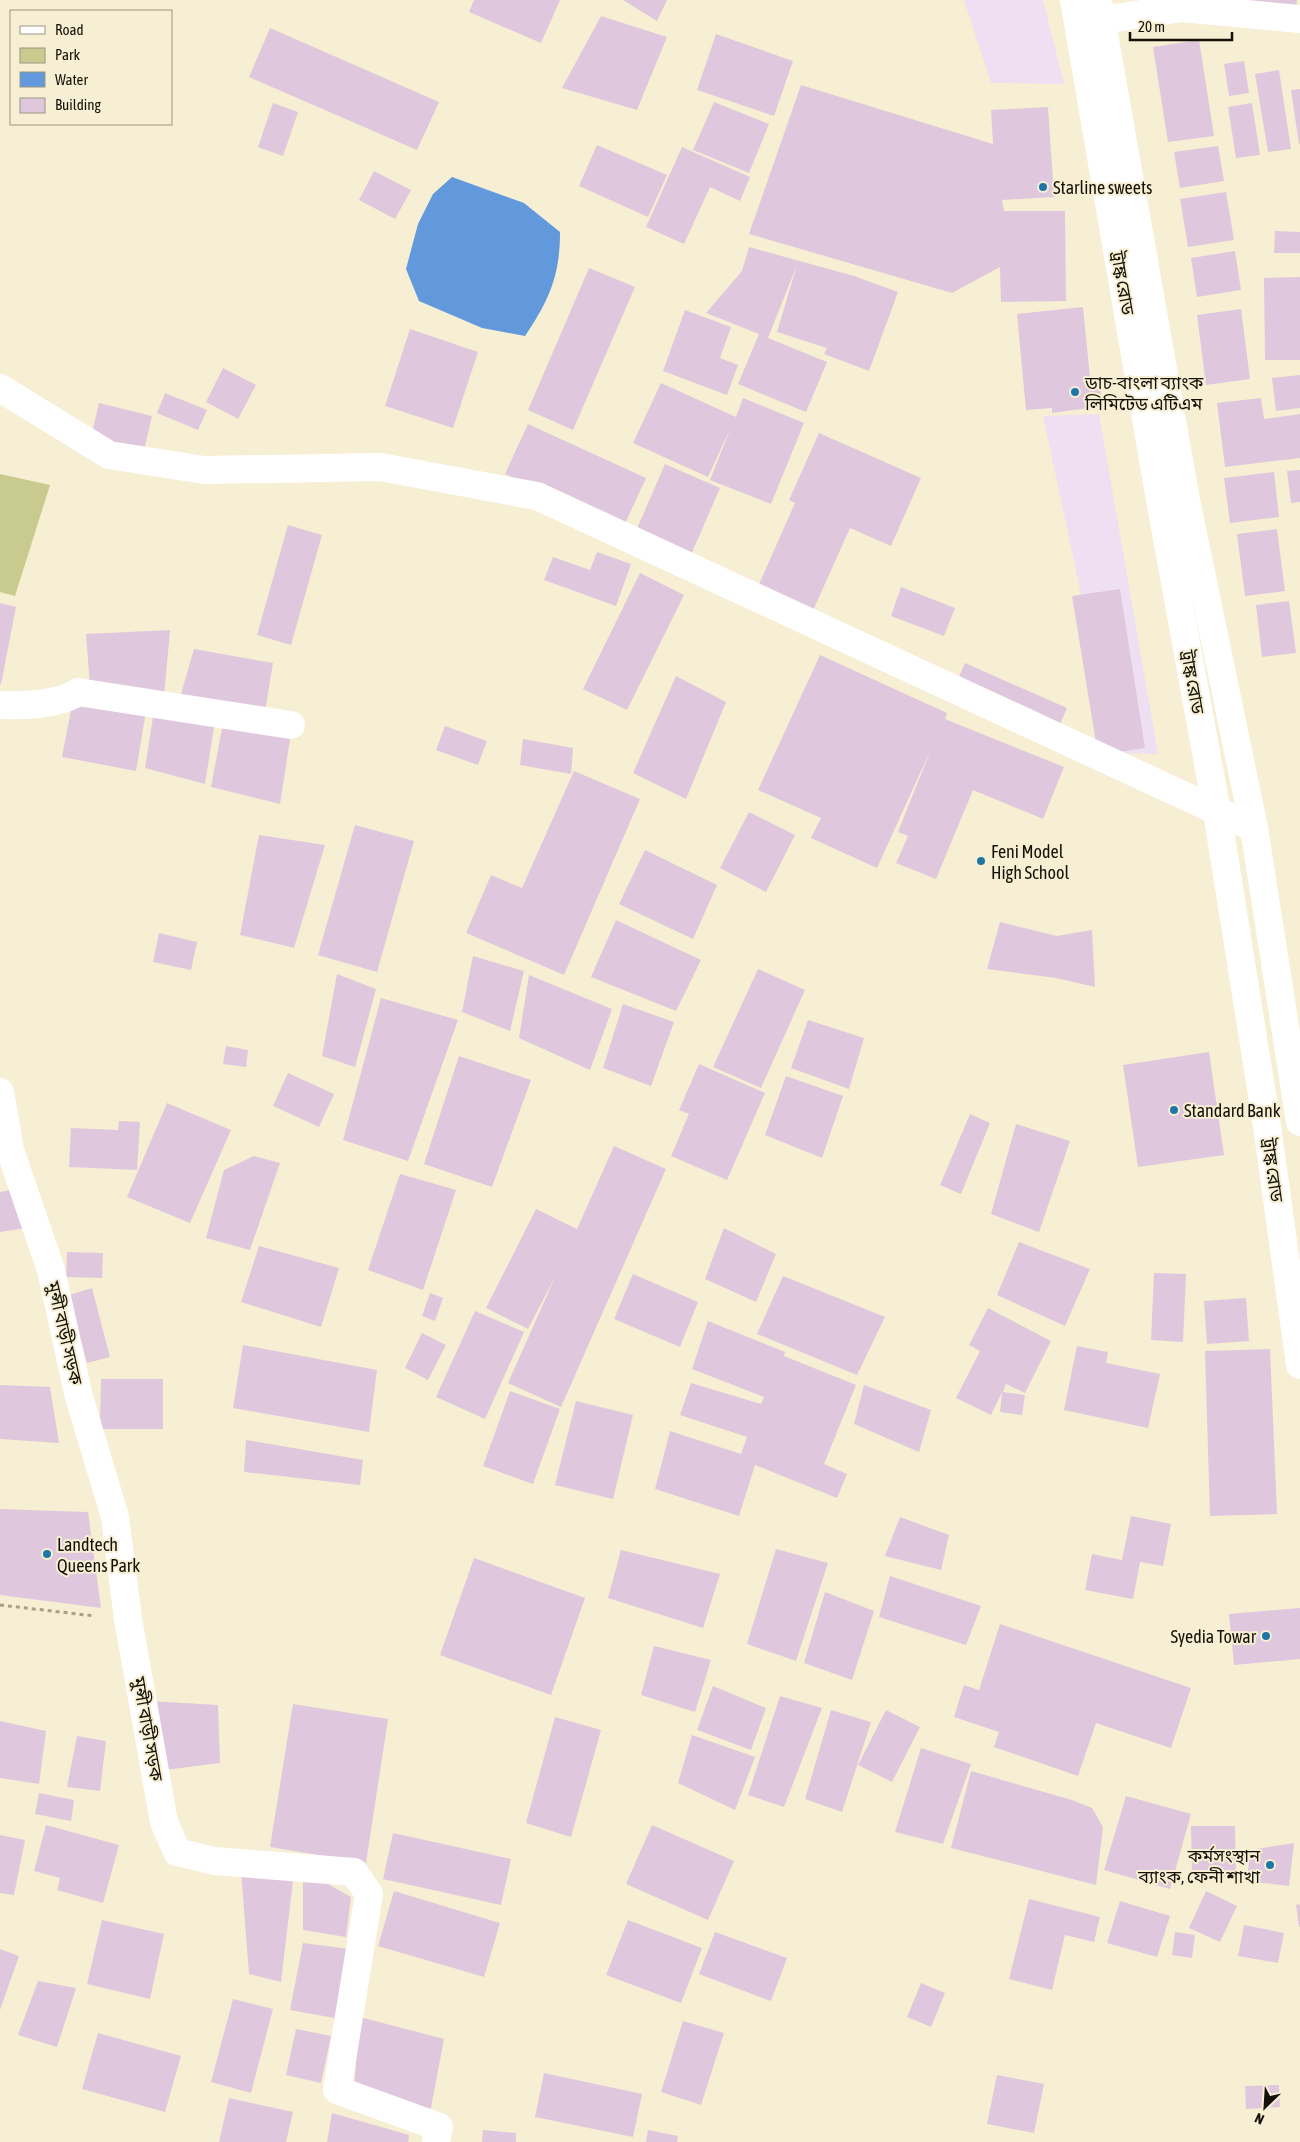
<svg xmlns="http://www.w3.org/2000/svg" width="1300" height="2142" font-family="'Asap Condensed','Noto Sans Bengali',sans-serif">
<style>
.commercial{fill:#eedff2}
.green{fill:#c8cb8d}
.water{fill:#6299dd}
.building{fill:#dfc8dd}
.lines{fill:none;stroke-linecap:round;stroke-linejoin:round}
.path{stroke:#a7a08b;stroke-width:3;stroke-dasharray:4 4;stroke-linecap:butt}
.minor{stroke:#fff;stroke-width:28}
.major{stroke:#fff;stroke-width:28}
.poi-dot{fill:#1f76a5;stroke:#f7efd3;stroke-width:2}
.labels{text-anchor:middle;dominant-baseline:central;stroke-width:4;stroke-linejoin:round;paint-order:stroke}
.poi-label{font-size:18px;fill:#141108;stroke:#f7efd3;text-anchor:start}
.street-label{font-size:18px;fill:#141108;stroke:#f7efd3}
</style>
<rect width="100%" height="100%" fill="#f7efd3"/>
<g class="commercial">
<path d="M964,0H1043L1064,84L991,83Z"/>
<path d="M1099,414L1158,754L1115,753L1043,416Z"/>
</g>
<path class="green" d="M0,474L50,485L15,596L0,592Z"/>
<path class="water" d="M452,177L524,203L560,232C560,276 549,300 525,336L482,328L419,301L406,269L418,224L433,194Z"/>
<g class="building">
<path d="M474,0H560L541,43L469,12Z"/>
<path d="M623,0H667L657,21Z"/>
<path d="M1230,0H1297L1296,7Z"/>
<path d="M601,16L667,37L637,110L562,88Z"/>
<path d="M270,28L439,102L417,150L249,77Z"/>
<path d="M716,34L793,61L774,116L697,90Z"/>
<path d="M1199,40L1214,136L1168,142L1153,47Z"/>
<path d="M1244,61L1249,93L1229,96L1224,64Z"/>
<path d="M1279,70L1291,149L1268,152L1255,74Z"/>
<path d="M801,85L993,144L991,110L1048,107L1054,197L1002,200L1004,211H1065L1066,301L1001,302L1000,267L952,293L749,234Z"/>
<path d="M1300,89V144H1299L1291,90Z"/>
<path d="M714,102L769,124L749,173L693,150Z"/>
<path d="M273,103L298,112L283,156L258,147Z"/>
<path d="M1252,103L1260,155L1236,158L1228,107Z"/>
<path d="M597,145L667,175L648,217L579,186Z"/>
<path d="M1218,146L1224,181L1180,188L1174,152Z"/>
<path d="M682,147L750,177L740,201L710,187L684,244L646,227Z"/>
<path d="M374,171L411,190L395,219L359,200Z"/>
<path d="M1226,192L1234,240L1188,247L1180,199Z"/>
<path d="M1275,231L1300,232V253H1274Z"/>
<path d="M749,247L854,276L898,292L869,371L824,354L827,348L777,332L797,265L768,338L827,362L806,412L738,384L759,334L706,313L742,271Z"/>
<path d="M1235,251L1241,290L1197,297L1191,258Z"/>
<path d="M589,268L635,287L573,430L528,410Z"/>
<path d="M1300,277V360H1265L1264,278Z"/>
<path d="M1083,307L1090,377L1098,378L1103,406L1052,413V408L1026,410L1017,314Z"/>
<path d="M1241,309L1250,379L1206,385L1197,315Z"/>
<path d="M685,310L731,327L720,358L738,365L727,395L663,371Z"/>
<path d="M410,329L478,352L453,428L385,406Z"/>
<path d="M223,368L256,385L238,419L206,402Z"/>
<path d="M1300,375V408L1276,411L1272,378Z"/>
<path d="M661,383L736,417L743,398L804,423L771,504L710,480L731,427L708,477L633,443Z"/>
<path d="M165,393L207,410L198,430L157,413Z"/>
<path d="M1261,398L1264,419L1300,414V458L1225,467L1217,403Z"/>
<path d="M99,403L152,416L144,450L91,437Z"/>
<path d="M528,424L646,478L623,528L505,474Z"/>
<path d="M819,433L921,478L891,546L850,528L811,615L756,591L795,503L789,500Z"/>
<path d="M665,464L720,488L690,557L635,533Z"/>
<path d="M1300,470V502L1291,503L1287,471Z"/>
<path d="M1274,472L1279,517L1230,523L1224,478Z"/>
<path d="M288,525L322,535L291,645L257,635Z"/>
<path d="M1277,529L1285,591L1245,596L1237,534Z"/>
<path d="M597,552L631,564L616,606L544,580L553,557L590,570Z"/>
<path d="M640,573L684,595L627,710L583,689Z"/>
<path d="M901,587L955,608L944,636L891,616Z"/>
<path d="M1120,589L1145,748L1098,755L1072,596Z"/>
<path d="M1289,601L1296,653L1262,657L1256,605Z"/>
<path d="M0,603L16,607L1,684H0Z"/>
<path d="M170,630L164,697L90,686L86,634Z"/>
<path d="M194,649L273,663L264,718L179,701Z"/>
<path d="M820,655L947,713L945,719L1064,767L1043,819L973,790L936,879L896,863L908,836L898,832L931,749L877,868L811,838L821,818L758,790Z"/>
<path d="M965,663L1067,708L1057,731L955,686Z"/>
<path d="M676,676L726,702L686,799L633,773Z"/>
<path d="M72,705L146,711L136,771L62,757Z"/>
<path d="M153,717L214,727L205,784L145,768Z"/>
<path d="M224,718L291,733L280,804L211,787Z"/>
<path d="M445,726L487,741L478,765L436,750Z"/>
<path d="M523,739L573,748L571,774L520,765Z"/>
<path d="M574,771L640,799L564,975L466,933L491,875L522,888Z"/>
<path d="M749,812L795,835L766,892L720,868Z"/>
<path d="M355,825L414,841L377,972L318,955Z"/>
<path d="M259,835L325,845L294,948L240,935Z"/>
<path d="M645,850L717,885L693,939L619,904Z"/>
<path d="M616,920L701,960L676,1011L591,977Z"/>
<path d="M1000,922L1057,936L1092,930L1095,987L1056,978L987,969Z"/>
<path d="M159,933L197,942L191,970L153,962Z"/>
<path d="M473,956L524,971L510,1031L462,1012Z"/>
<path d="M758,969L805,990L761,1088L713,1067Z"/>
<path d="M337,974L376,989L355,1067L322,1056Z"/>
<path d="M529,975L612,1009L590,1070L519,1038Z"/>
<path d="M381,998L458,1020L408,1161L343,1140Z"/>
<path d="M623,1004L674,1022L651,1086L603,1068Z"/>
<path d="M808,1020L864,1038L849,1089L791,1068Z"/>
<path d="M226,1046L248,1050L246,1067L223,1064Z"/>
<path d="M1209,1052L1224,1155L1138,1167L1123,1065Z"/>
<path d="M459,1056L531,1080L492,1187L424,1164Z"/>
<path d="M699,1064L765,1093L727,1180L671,1156L689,1114L679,1110Z"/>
<path d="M288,1073L334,1094L319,1127L273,1106Z"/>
<path d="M786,1076L843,1096L822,1158L765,1135Z"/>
<path d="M167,1103L231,1130L190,1223L127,1197Z"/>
<path d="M970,1114L990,1123L961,1194L940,1185Z"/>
<path d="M119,1121L140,1122L137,1170L69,1167L71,1128L118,1130Z"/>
<path d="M1016,1124L1070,1141L1039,1232L991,1214Z"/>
<path d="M614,1146L666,1169L561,1407L508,1383L556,1275L528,1329L486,1308L536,1209L577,1229Z"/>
<path d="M254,1156L280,1163L250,1250L206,1238L224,1170Z"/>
<path d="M400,1174L456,1190L423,1290L368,1270Z"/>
<path d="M14,1189L27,1228L0,1232V1192Z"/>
<path d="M724,1228L776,1254L756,1302L705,1279Z"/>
<path d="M1019,1242L1090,1269L1065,1326L997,1295Z"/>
<path d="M259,1246L339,1268L321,1327L241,1302Z"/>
<path d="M67,1252L103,1253L102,1278L66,1277Z"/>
<path d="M1154,1273L1186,1274L1183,1342L1151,1340Z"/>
<path d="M633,1274L698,1302L680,1347L614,1319Z"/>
<path d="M783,1276L885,1317L857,1375L757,1334Z"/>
<path d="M92,1288L110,1357L87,1363L69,1295Z"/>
<path d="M430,1293L443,1298L435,1321L422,1316Z"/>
<path d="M1246,1298L1249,1341L1207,1344L1204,1301Z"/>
<path d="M988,1308L1051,1341L1025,1393L1006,1384L1003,1392L1025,1395L1022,1415L1000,1412L1002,1392L991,1415L956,1398L980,1351L969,1345Z"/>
<path d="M475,1311L524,1332L485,1419L436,1397Z"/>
<path d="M708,1321L785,1352L784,1356L856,1385L824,1464L847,1474L837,1498L755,1465L739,1516L655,1489L670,1431L741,1454L747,1437L680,1415L691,1383L761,1404L764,1397L692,1369Z"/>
<path d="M422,1333L446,1345L428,1380L405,1368Z"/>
<path d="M243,1345L377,1370L369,1432L233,1408Z"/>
<path d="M1077,1346L1108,1352L1106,1363L1160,1374L1148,1428L1064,1410Z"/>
<path d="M1270,1349L1277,1514L1210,1516L1205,1351Z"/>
<path d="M101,1379H163V1429H100Z"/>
<path d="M0,1385L50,1387L59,1443L0,1439Z"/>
<path d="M864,1385L931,1410L919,1452L854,1424Z"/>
<path d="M510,1391L560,1409L533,1484L483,1466Z"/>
<path d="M576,1401L633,1415L613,1499L555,1485Z"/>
<path d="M246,1440L363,1460L360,1485L244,1472Z"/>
<path d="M0,1509L88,1512L101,1608L0,1595Z"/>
<path d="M1131,1516L1171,1524L1163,1566L1140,1562L1133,1599L1085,1590L1092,1554L1122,1560Z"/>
<path d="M900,1517L949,1535L941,1570L885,1556Z"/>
<path d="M776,1549L828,1563L796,1661L747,1644Z"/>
<path d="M621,1550L720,1574L703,1628L608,1598Z"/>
<path d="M474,1558L585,1598L551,1695L440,1655Z"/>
<path d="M890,1576L981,1606L966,1645L879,1617Z"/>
<path d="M825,1592L874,1611L852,1680L804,1663Z"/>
<path d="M1300,1608V1659L1234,1665L1229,1614Z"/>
<path d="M1000,1624L1191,1688L1171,1748L1096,1723L1078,1776L994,1747L999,1732L954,1717L964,1685L979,1690Z"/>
<path d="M654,1646L711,1660L695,1712L641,1695Z"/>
<path d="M713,1686L766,1708L751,1750L697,1730Z"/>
<path d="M780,1696L822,1708L784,1807L748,1795Z"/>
<path d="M150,1701L218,1705L220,1763L165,1770Z"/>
<path d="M293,1704L388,1719L366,1863L270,1847Z"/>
<path d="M831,1710L871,1722L842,1812L805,1799Z"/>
<path d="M886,1710L920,1727L892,1782L858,1765Z"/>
<path d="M555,1717L601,1730L571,1837L526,1823Z"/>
<path d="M0,1721L46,1731L39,1784L0,1778Z"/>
<path d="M692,1735L755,1757L735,1810L678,1783Z"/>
<path d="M77,1736L106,1741L100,1791L67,1787Z"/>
<path d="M921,1748L971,1764L943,1844L895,1832Z"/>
<path d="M971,1771L1072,1800L1092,1808L1103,1827L1096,1885L951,1848Z"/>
<path d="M39,1793L74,1800L71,1821L35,1814Z"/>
<path d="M1126,1796L1191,1814L1170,1889L1104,1870Z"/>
<path d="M46,1825L119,1845L103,1903L57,1890L60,1878L34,1871Z"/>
<path d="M652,1825L734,1861L708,1920L626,1884Z"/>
<path d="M1191,1826H1235L1236,1877H1192Z"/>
<path d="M393,1833L511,1859L501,1905L383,1879Z"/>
<path d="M0,1835L25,1840L14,1895L0,1893Z"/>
<path d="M1294,1843L1289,1886L1247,1881L1250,1850Z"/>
<path d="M241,1871L293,1881L281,1982L249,1974Z"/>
<path d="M303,1882L326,1883L351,1897L346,1937L303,1930Z"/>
<path d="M394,1891L500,1923L484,1977L378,1946Z"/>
<path d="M1206,1891L1237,1906L1220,1942L1189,1928Z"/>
<path d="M1029,1899L1100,1917L1094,1942L1065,1935L1052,1990L1009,1979Z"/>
<path d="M1120,1901L1170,1916L1157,1957L1107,1943Z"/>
<path d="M1300,1904V1927H1299L1296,1905Z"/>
<path d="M102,1920L164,1934L150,1999L87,1984Z"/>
<path d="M628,1920L702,1948L681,2003L606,1975Z"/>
<path d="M1244,1925L1284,1933L1278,1963L1238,1956Z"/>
<path d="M715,1932L787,1958L771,2001L699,1974Z"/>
<path d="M1175,1932L1195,1935L1192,1958L1172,1955Z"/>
<path d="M303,1943L349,1949L340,2019L290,2010Z"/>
<path d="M0,1949L19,1956L0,2010Z"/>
<path d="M38,1981L76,1988L57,2047L18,2035Z"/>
<path d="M921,1983L945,1993L931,2027L907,2017Z"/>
<path d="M233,1999L273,2009L251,2093L211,2082Z"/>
<path d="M360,2017L444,2039L430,2113L354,2088Z"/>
<path d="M683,2021L724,2033L701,2105L661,2092Z"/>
<path d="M296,2029L331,2036L321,2083L286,2075Z"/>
<path d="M98,2033L181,2056L165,2112L82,2089Z"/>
<path d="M544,2073L642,2094L633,2137L535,2117Z"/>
<path d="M997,2075L1044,2084L1034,2133L987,2124Z"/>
<path d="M1279,2085L1280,2107L1246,2109L1245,2086Z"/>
<path d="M229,2098L293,2112L286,2142H219Z"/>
<path d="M332,2113L409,2135L408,2142H327Z"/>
<path d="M483,2130L516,2133V2142H482Z"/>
<path d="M648,2130L678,2136L677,2142H646Z"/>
</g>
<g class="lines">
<path class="path" d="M0,1605L95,1616"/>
<g class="minor">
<path d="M1102,20L1182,8L1300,19"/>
<path d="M0,388L109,455L204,470L380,467L537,496L1254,828"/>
<path d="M0,705C22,706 59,705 78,692L291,725"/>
<path d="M0,1092L10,1150L51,1270L79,1397L115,1517L128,1619L164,1822L177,1852L214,1861L354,1872L369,1894L337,2090L439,2127L436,2142"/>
</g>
<g class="major">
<path d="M1074,0L1161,506L1217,812L1267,1126L1300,1365"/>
<path d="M1098,0L1186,500L1254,828L1300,1122"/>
</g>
</g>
<g class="poi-dot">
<circle cx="1043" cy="187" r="5"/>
<circle cx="1075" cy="392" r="5"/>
<circle cx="981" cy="861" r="5"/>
<circle cx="1174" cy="1110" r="5"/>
<circle cx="47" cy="1554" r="5"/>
<circle cx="1266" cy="1636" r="5"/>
<circle cx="1270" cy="1865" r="5"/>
</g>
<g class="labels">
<g class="poi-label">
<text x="1053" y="187">Starline sweets</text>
<text x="1085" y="382">ডাচ-বাংলা ব্যাংক<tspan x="1085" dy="21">লিমিটেড এটিএম</tspan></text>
<text x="991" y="851">Feni Model<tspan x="991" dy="21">High School</tspan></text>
<text x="1184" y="1110">Standard Bank</text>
<text x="57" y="1544">Landtech<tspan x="57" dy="21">Queens Park</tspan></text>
<text x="1256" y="1636" text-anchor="end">Syedia Towar</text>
<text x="1260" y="1855" text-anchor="end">কর্মসংস্থান<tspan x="1260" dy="21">ব্যাংক, ফেনী শাখা</tspan></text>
</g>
<g class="street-label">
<text transform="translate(1123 283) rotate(80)">ট্রাঙ্ক রোড</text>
<text transform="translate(1193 682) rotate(80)">ট্রাঙ্ক রোড</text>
<text transform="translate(1273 1170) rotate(82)">ট্রাঙ্ক রোড</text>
<text transform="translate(65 1333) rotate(77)">মুন্সী বাড়ী সড়ক</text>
<text transform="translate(148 1729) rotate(80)">মুন্সী বাড়ী সড়ক</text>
</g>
</g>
<rect x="10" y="10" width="162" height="115" fill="#f7efd3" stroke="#9c9682"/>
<rect x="20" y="26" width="25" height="8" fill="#ffffff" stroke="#9c9682"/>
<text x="55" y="35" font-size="15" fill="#141108">Road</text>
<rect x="20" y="48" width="25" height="15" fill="#c8cb8d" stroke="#9c9682"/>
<text x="55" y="60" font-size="15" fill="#141108">Park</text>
<rect x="20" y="72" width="25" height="15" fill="#6299dd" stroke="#9c9682"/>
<text x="55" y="85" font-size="15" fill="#141108">Water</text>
<rect x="20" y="98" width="25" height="15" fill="#dfc8dd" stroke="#9c9682"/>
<text x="55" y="110" font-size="15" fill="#141108">Building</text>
<g transform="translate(1265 2107) rotate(205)" stroke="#f7efd3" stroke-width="4" paint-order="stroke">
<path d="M0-4L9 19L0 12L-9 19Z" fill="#141108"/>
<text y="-8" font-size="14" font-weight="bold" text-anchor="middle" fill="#141108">N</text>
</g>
<path d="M1130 32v8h102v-8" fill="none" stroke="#141108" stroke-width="2.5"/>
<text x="1138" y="32" font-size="15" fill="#141108" stroke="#f7efd3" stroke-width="4" paint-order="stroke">20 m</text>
</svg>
